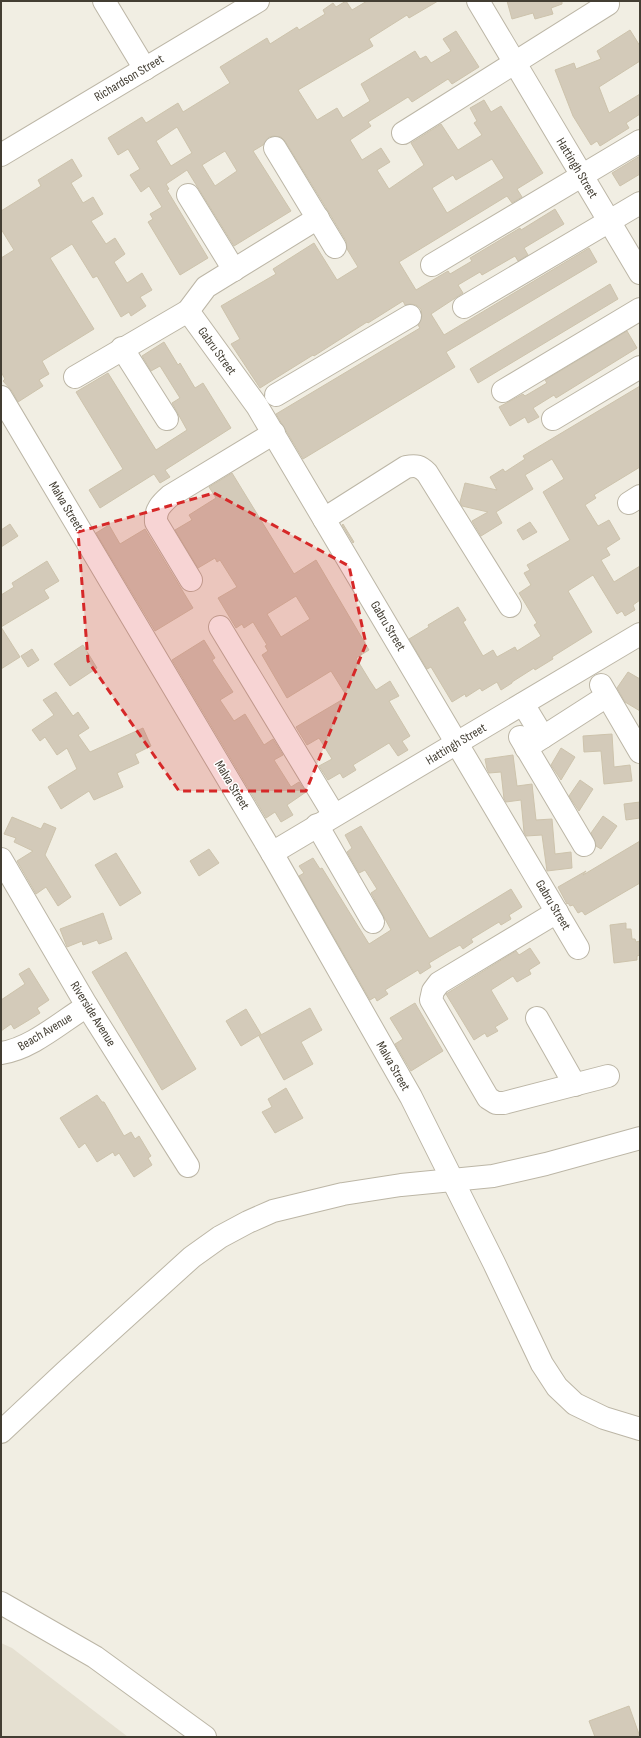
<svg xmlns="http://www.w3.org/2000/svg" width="641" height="1738" font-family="'Sofia Sans Condensed',sans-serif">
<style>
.residential{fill:#e5e0d1}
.building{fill:#d3cab9;stroke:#cdc3ac;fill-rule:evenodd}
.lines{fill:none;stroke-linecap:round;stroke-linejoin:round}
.minor-casing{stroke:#bcb6a6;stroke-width:24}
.minor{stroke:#fff;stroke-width:22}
.marked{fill:#d62828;fill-opacity:0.2;stroke:#d62828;stroke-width:3;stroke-dasharray:8 5;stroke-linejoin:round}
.labels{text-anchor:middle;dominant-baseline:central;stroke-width:3;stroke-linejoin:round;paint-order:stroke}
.street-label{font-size:13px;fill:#433e33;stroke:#fff}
</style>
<rect width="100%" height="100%" fill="#f1eee3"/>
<path class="residential" d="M1,1643L12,1648L128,1737H1Z"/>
<g class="building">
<path d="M346,1L352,10L367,1H438L409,18L407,15L369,39L373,46L298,90L317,120L337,108L343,118L370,101L361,84L415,51L420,59L426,56L431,63L451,51L443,39L456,31L479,67L452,84L448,79L412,102L408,97L368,122L371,126L350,140L362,160L381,148L390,162L377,170L389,189L424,165L411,143L441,124L458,150L482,135L474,123L477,121L470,108L484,100L491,112L501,106L543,173L517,189L522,197L512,203L507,196L399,262L416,290L448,271L450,274L472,261L470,258L520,228L521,230L555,209L564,224L524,248L528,255L518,261L515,256L482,275L480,272L458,285L463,293L431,314L444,335L589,248L597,262L446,352L455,367L303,459L276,414L420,328L418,325L422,316L421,309L416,305L410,304L405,305L403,301L368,323L367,322L314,356L313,355L260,388L231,344L240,339L221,306L276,274L273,269L314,243L337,280L358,267L347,249L346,241L328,211L285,141L281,137L274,136L269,137L263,145L253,151L291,211L234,246L187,170L166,184L169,189L167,190L208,258L180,275L148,222L153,219L150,214L162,207L149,186L141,192L130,175L140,169L128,149L118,155L108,138L142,117L146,123L178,103L183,112L230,83L220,67L267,38L270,44L297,27L299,30L325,14L323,10L333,3L336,7ZM177,127L192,153L171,166L156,141ZM225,151L237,171L215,186L202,165ZM492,159L504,178L447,213L432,188L453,175L456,180Z"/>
<path d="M507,1H562V4L551,8L553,14L535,19L533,13L512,19Z"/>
<path d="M630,30L640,46V61L599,87L609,113L640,94V114L626,123L629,128L600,146L597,141L591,145L573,116L555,70L574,63L576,69L601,59L597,51Z"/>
<path d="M640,156V174L620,186L612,173Z"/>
<path d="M72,159L82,176L71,183L83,203L93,197L103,214L91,221L106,244L115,238L125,254L114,262L127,283L142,273L152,290L140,297L146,306L131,316L129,312L121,317L97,276L93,278L72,244L50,258L94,329L42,361L49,374L39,380L43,386L18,402L12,391L3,381L5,379L1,372V258L14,250L1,229V211L41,186L38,180Z"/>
<path d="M610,284L618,299L478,383L470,369Z"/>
<path d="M627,331L637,348L556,398L554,395L533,408L539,417L528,423L525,417L510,426L499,407L523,394L525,396L547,383L545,380Z"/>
<path d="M164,342L178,365L180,363L195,388L203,383L231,428L165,470L170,477L160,483L154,474L100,508L89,490L123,469L76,392L108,373L156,450L187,430L172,403L180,398L160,366L151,371L142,356Z"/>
<path d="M640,386V467L594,495L596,498L585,505L598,526L609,520L620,539L606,548L610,555L601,560L614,582L640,566V600L633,605L635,610L625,616L622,611L617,614L593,575L568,591L592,632L552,657L553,659L535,670L534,668L512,682V683L501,690L497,682L482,691L480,688L466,697L465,694L452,702L431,667L427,669L409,639L429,627L428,625L458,607L466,620L463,622L483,656L493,650L497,657L515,647L517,651L541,636L534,625L537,623L519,593L531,585L524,573L530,570L527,565L570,540L543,492L564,479L552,459L525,475L533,489L496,512L502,523L481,536L472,521L488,512L462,506L460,502L465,483L497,490L490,477L503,469L505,472L525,459L523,456Z"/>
<path d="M232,473L294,574L316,560L369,650L356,658L370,681L376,690L390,681L399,696L389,701L410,736L402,741L408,750L398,756L389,743L353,765L356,770L343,778L340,773L328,780L319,766L332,759L319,738L307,745L296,727L345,698L346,695L331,671L287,698L262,655L268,651L265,646L267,645L253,622L244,628L242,624L236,628L218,598L237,587L220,560L217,562L215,558L198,568L175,530L192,520L189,515L216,498L209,487ZM296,596L310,619L281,637L267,614Z"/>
<path d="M530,522L537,532L523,540L517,530Z"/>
<path d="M10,524L18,536L1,547V530Z"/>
<path d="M343,524L354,542L353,543L342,525Z"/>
<path d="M109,525L120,544L145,529L193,608L155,631L96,533Z"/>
<path d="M47,561L59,581L44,590L49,598L1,627L20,657L1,669V595L14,587L12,583Z"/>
<path d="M204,640L215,658L212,660L233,692L220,700L234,721L245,714L264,745L273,739L283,755L274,760L291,787L299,782L306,792L287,805L293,815L281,822L275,812L266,818L172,660Z"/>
<path d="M83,645L97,668L70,686L54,664Z"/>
<path d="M32,649L39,660L28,667L21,656Z"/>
<path d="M628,672L640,679V711L625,702L617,688Z"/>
<path d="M56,692L73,716L78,712L89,728L78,735L90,752L143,728L151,746L135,754L139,763L117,773L123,787L94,800L89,791L61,809L48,787L77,769L67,748L57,755L45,737L40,741L32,730L54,715L43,700Z"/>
<path d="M612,734L614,767L630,765L632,781L604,784L601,751L584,752L583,736Z"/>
<path d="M561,748L575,757L561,780L551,765Z"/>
<path d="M513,755L517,786L532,784L536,820L552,819L555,854L571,852L572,868L547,871L542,835L526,836L524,832L521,800L506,802L504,799L501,772L489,773L487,769L485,759Z"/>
<path d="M580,780L593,789L579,811L569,796Z"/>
<path d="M640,802V818L626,820L624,804Z"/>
<path d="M603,816L617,826L601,849L596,846L591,833Z"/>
<path d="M12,817L41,829L44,823L56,828L45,855L71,897L58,906L46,887L36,894L17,861L33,851L14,842L16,838L4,834Z"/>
<path d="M361,826L429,938H431L511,889L522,907L509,915L511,919L501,925L499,922L471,939L473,942L463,949L460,945L449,951L429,963L431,967L420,974L418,970L385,990L388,994L377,1001L375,997L370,1000L299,876L304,873L299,866L313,858L320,869L322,868L369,944L391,930L371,893L377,889L365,870L359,873L347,852L352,848L345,835Z"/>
<path d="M640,841V883L585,915L582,911L578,913L573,905L570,906L568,903L567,904L558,887L586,871L583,875Z"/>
<path d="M209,849L219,863L199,876L190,861Z"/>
<path d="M116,853L141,893L120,906L95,865Z"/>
<path d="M103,913L112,939L99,944L97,940L83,945L82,941L67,947L60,929Z"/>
<path d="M626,923V929H631L632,939H635L636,942L640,941V955L637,956V960L614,963L610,925Z"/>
<path d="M530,948L540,963L529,970L531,974L517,982L513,976L491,990L508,1019L495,1027L498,1031L487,1037L485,1033L474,1040L446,994L516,951L519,955Z"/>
<path d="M126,952L196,1069L162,1090L92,972Z"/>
<path d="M29,968L49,1000L37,1008L40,1013L29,1020L14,1029L11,1024L1,1031V1000L25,984L19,974Z"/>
<path d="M415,1003L443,1051L411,1071L395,1044L403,1039L390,1018Z"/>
<path d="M310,1008L322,1030L301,1042L313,1064L284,1080L259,1036Z"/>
<path d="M246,1009L261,1034L241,1046L226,1021Z"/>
<path d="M286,1088L303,1118L275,1133L262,1112L272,1107L268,1099Z"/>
<path d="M97,1095L102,1102H104L124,1136L131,1132L135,1139L139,1136L151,1156L148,1158L152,1165L134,1177L119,1153L115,1156L113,1152L97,1162L85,1143L79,1148L60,1118Z"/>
<path d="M629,1706L640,1737H595L589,1721Z"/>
</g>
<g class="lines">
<g class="minor-casing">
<g id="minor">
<path d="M104,1L145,69"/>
<path d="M478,1L640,273"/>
<path d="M403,133L608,4"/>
<path d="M275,148L335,247"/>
<path d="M1,155L258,1"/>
<path d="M188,195L234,270"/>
<path d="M432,265L640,141"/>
<path d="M464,307L640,203"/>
<path d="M188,311L257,406L578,948"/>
<path d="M122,348L167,419"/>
<path d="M75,377L188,311L206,287L318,218"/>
<path d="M503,391L640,309"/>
<path d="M276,395L410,316"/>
<path d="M1,397L272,853L411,1097L494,1263L542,1364L557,1387L575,1404L604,1418L640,1429"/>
<path d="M553,419L640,367"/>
<path d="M629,503L640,496"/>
<path d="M324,519L406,467C416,465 420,466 427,473L510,606"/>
<path d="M191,580L156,522C155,510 161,504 170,496L274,433"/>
<path d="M220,627L334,815"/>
<path d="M601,685L640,752"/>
<path d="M523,704L543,737"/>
<path d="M520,737L584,845"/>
<path d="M526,748L607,696"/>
<path d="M317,825L373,922"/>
<path d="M272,853L640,634"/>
<path d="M1,859L87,1006L188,1166"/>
<path d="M557,912L439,983L433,991L431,1000L488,1098L496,1103H504L608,1076"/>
<path d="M537,1018L575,1085"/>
<path d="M1,1053C31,1049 61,1022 87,1006"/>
<path d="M1,1432L65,1372L192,1257L220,1237L248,1222L273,1211L343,1194L401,1185L493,1176L546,1164L640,1138"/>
<path d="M1,1603L95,1657L205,1737"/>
</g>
</g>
<use href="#minor" class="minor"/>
</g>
<path class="marked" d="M214,493L349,566L366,644L306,791H179L88,661L78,532Z"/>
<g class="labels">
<g class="street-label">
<text transform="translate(129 78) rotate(-31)">Richardson Street</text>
<text transform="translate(577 168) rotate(59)">Hattingh Street</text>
<text transform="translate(217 351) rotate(54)">Gabru Street</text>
<text transform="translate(66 506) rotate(59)">Malva Street</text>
<text transform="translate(388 626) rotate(59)">Gabru Street</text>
<text transform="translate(456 744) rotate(-31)">Hattingh Street</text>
<text transform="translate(232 785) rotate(59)">Malva Street</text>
<text transform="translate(553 905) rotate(59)">Gabru Street</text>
<text transform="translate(93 1014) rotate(58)">Riverside Avenue</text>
<text transform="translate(45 1032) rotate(-31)">Beach Avenue</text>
<text transform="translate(393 1066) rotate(60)">Malva Street</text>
</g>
</g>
<rect width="641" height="1738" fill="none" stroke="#433e33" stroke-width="4"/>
</svg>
